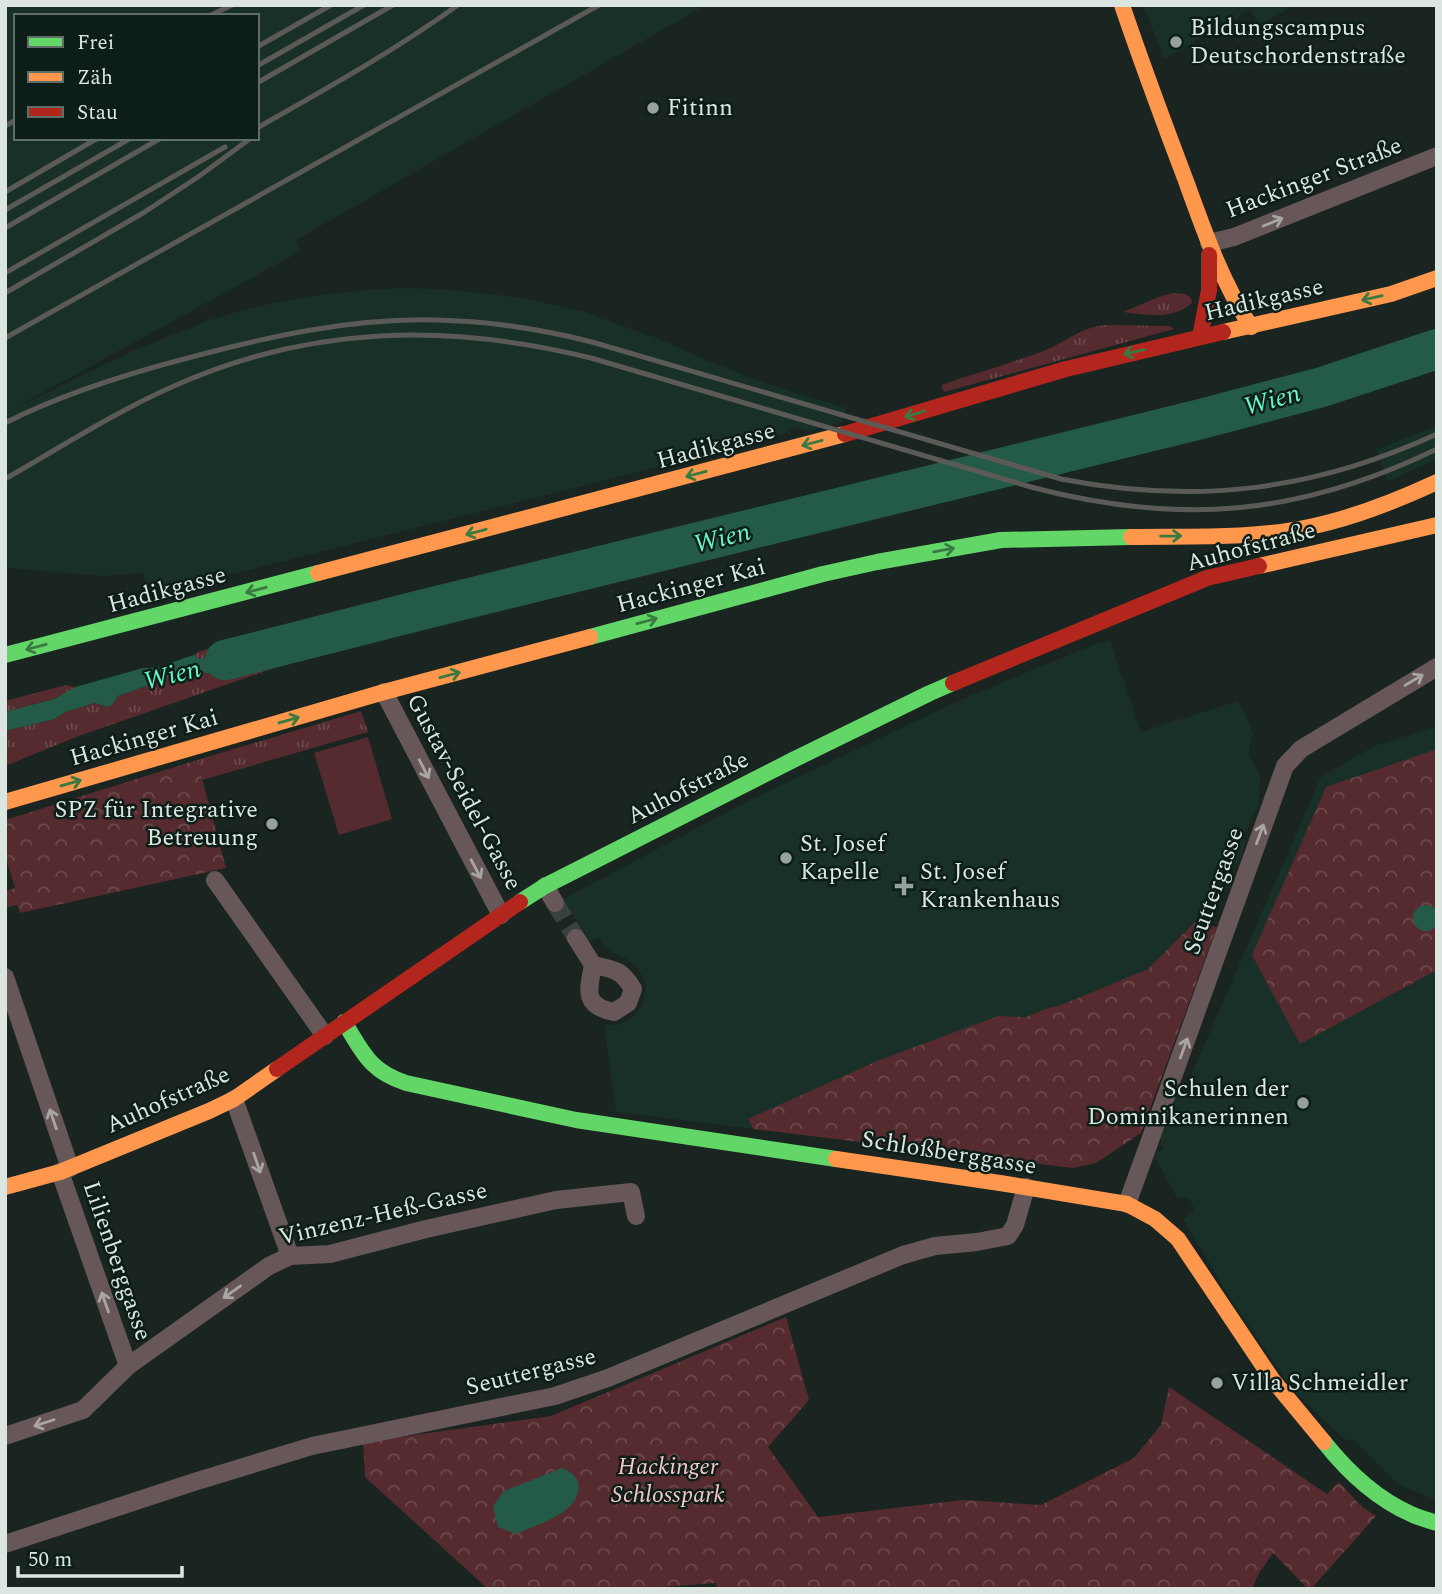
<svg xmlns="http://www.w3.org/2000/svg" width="1442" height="1594" font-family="Spectral,serif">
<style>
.built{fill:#183028;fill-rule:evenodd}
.grass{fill:url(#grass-tufts)}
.park{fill:url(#park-crowns)}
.pitch{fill:#552b2f}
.water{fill:#245a48}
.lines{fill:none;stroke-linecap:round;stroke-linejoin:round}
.river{stroke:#245a48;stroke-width:40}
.street-tunnel{stroke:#37413d;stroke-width:18;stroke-dasharray:18 9;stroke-linecap:butt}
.street{stroke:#675758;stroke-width:18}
.fast{stroke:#63d668;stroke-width:16}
.slow{stroke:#ff974d;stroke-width:16}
.jam{stroke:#b3261e;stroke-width:16}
.rail{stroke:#5b5a57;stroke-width:5}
.oneway{stroke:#a7a6a3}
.oneway2{stroke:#387a40}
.poi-dot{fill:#97a29d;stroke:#0d1e18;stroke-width:2.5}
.labels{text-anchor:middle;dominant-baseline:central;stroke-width:5;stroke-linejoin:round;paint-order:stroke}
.poi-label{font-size:24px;fill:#dbe6e1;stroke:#0d1e18;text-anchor:start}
.street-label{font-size:24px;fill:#dbe6e1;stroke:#0d1e18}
.park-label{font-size:24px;font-style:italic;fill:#f8c5c8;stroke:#0d1e18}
.water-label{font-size:26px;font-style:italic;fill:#64f8c8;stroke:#0d1e18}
</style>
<defs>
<pattern id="grass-tufts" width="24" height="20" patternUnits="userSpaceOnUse" patternTransform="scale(1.75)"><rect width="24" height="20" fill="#552b2f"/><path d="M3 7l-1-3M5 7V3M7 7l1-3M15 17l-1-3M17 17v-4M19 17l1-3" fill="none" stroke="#6d4a4d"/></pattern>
<pattern id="park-crowns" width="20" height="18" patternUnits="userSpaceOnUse" patternTransform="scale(1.75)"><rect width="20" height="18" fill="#552b2f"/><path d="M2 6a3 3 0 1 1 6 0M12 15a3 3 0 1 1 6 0" fill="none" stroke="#6d4a4d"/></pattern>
</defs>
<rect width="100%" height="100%" fill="#1a2420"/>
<g class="built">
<path d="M5,5H706L296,240L301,251L11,410L130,352L204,322L236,312L272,303L312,296L377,289L409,288L454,290L523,298L581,311L659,339L709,361L761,382L846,408L842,422L809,431L797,428L772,438L174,589L147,594L144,573L101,576L9,568L5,562ZM16,16H257V138H16Z"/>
<path d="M1143,5H1295L1259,25L1250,10L1164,59Z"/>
<path d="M1437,425V459L1387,482L1377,450Z"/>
<path d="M1110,640L1141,732L1237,701L1245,713L1253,735L1249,748V754L1251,760L1260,773L1259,804L1243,838L1246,841L1240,860L1230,871L1219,892L1208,897L1195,922L1148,969L1061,1005L1045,1009L1026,1017L998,1016L748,1119L753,1129L616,1112L604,1025H617L631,1019L642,1005L646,986L638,968L625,958L613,953L605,947L599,938L589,942L563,899L748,801L958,701L1095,644Z"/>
<path d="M1437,726V1500L1398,1485L1351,1438L1346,1441L1292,1389L1230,1298L1183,1219L1195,1211L1189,1198H1177L1153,1154L1164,1149L1158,1135L1168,1119L1165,1114L1175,1090L1184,1091L1321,777L1374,746Z"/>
</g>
<g class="grass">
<path d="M1173,293L1185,294L1191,298L1192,303C1173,320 1145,315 1123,312L1159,297Z"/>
<path d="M1106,325L1170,326L1174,329L944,392L941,385C976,373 1012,363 1046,350C1068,341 1081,327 1106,325Z"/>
<path d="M262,635L265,636L257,645L199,659L194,655L200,651Z"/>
<path d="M262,663L274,668L76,737L5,766V731L55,719L65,712L95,703L107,707L112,705L118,696L175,676L197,671L212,674Z"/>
<path d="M66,685L75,687L54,699L5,712V701Z"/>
<path d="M361,711L368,732L202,780L197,760Z"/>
</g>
<g class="park">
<path d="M1437,749V970L1300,1044L1252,955L1326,787Z"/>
<path d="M197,760L226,868L20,913L17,905L6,908L5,891L15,888L5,855V820Z"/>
<path d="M1195,922L1217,927L1141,1133L1096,1163L1073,1168L753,1129L748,1119L877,1061L998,1016L1026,1017L1045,1009L1061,1005L1148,969Z"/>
<path d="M786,1317L809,1400L768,1447L818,1517L963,1500L1041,1505L1134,1458L1161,1425L1169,1387L1327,1494L1339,1482L1361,1506L1376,1516L1311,1589H1308L1273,1553L1258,1575L1252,1589H717L716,1583L635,1589H488L365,1477L363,1442L551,1416Z"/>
</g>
<path class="pitch" d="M368,737L392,819L339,835L314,753Z"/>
<g class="water">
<path d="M271,633L275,635L284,662L281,666L274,668L262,663L212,674L197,671L175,676L118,696L112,705L107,707L95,703L65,712L55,719L5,731V712L54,699L75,687L143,668C163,669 175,660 194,655L199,659L257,645L265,636Z"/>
<circle cx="1426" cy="918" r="13"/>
<path d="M562,1468C573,1473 581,1479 578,1492C573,1515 536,1525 516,1534L498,1527L493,1506L504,1491Z"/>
</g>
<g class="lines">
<path class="river" d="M225,660L421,610L1201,419L1322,387L1437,349"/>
<path class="street-tunnel" d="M555,903L576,938"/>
<g class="street">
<path d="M1209,243L1234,237L1437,156"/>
<path d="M384,692L501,915"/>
<path d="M215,880L325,1036"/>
<path d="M545,886L555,903"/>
<path d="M576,938L593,965C588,991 583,1006 614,1012L628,1003L633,989C621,969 615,970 593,965"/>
<path d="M5,977L70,1168"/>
<path d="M234,1099L290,1256"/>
<path d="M60,1172L128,1366"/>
<path d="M1127,1204L1285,766L1301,749L1437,667"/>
<path d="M5,1436L83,1410L128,1366L269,1266L290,1256L330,1254L426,1229L556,1200L631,1192L636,1216"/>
<path d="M5,1544L194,1482L312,1446L555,1396L608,1378L903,1255L935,1246L977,1242L1008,1236L1015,1225L1026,1187"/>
</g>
<g class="fast">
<path d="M590,637L823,574L877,562L1001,540L1131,537"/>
<path d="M5,655L318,573"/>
<path d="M520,902L545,886L793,760L930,693L953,683"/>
<path d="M344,1022C363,1052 369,1071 406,1083L576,1120L836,1159"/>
<path d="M1324,1442C1347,1471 1377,1499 1411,1514C1419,1518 1428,1520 1437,1523"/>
</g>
<g class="slow">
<path d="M1122,5C1142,64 1164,123 1186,181C1204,231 1222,282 1251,327"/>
<path d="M1223,332L1391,294L1437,278"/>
<path d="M1131,537C1189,536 1253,539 1309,527C1354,518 1396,501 1437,482"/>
<path d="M1259,566L1437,525"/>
<path d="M318,573L845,434"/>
<path d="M5,802L384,692L590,637"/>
<path d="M836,1159L1000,1183L1127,1204L1155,1219L1178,1239L1272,1379L1324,1442"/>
<path d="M5,1187L60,1172L209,1111L234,1099L277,1069"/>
</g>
<g class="jam">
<path d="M1200,337L1209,290V255"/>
<path d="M845,434L1066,369L1223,332"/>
<path d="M953,683L1207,578L1259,566"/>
<path d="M277,1069L520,902"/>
</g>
<g class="rail">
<path d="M209,16L232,5"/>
<path d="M257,47L331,5"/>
<path d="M257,66L364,5"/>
<path d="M257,83L393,5"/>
<path d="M5,126L16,120"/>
<path d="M257,128C326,89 394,51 458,5"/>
<path d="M5,192L98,138"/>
<path d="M5,210L131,138"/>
<path d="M5,228L161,138"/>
<path d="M5,273L225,147"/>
<path d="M5,293L143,213L198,177L251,138"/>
<path d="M5,338L599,5"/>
<path d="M5,423C62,394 123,375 184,359C266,337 350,318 435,320C488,321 541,329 592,342L1061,479C1195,505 1313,491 1437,434"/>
<path d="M5,479C61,447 115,412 174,386C311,325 447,323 591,358L1031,487C1179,526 1299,516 1437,449"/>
</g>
</g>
<defs><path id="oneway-shaft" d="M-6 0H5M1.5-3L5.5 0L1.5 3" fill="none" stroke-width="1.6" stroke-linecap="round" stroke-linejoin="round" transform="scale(1.75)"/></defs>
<g class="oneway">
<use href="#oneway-shaft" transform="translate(1273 222) rotate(-22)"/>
<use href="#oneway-shaft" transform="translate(1414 680) rotate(-31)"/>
<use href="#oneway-shaft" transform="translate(424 769) rotate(63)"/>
<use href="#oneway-shaft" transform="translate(1260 834) rotate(-70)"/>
<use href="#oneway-shaft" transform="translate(476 869) rotate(62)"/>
<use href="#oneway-shaft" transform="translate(1184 1048) rotate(-70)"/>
<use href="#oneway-shaft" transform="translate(53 1119) rotate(-109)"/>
<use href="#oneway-shaft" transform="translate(257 1163) rotate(71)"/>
<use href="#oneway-shaft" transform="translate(232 1292) rotate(145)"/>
<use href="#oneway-shaft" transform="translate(105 1302) rotate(-109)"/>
<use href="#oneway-shaft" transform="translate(44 1423) rotate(162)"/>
</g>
<g class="oneway2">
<use href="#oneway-shaft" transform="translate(1372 298) rotate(167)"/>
<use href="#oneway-shaft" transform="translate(1134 352) rotate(167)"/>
<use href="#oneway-shaft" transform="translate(915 414) rotate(163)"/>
<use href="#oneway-shaft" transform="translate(812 443) rotate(165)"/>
<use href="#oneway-shaft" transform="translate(696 474) rotate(165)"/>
<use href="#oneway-shaft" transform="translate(476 532) rotate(165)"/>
<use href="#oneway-shaft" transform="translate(1171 536) rotate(-1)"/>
<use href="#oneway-shaft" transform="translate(944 550) rotate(-10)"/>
<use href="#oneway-shaft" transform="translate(256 590) rotate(165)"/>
<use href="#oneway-shaft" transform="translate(647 621) rotate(-15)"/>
<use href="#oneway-shaft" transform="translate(36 647) rotate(165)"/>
<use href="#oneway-shaft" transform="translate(450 675) rotate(-15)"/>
<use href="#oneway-shaft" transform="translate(289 720) rotate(-16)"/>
<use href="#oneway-shaft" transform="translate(71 783) rotate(-16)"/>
</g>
<g class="poi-dot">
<circle cx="1176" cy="42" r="7"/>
<circle cx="653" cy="108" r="7"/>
<circle cx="272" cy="824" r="7"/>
<circle cx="786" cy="858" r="7"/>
<path d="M900.5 875.5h7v7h7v7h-7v7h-7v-7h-7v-7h7z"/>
<circle cx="1303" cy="1103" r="7"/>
<circle cx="1217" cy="1383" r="7"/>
</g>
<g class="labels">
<g class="poi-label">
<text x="1190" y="28">Bildungscampus<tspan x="1190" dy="28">Deutschordenstraße</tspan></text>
<text x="667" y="108">Fitinn</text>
<text x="258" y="810" text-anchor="end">SPZ für Integrative<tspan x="258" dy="28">Betreuung</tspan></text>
<text x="800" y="844">St. Josef<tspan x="800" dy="28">Kapelle</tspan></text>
<text x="920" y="872">St. Josef<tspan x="920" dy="28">Krankenhaus</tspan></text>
<text x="1289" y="1089" text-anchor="end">Schulen der<tspan x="1289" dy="28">Dominikanerinnen</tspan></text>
<text x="1231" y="1383">Villa Schmeidler</text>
</g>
<g class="street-label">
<text transform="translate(1314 178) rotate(-21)">Hackinger Straße</text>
<text transform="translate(1264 300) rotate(-13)">Hadikgasse</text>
<text transform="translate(716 446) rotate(-15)">Hadikgasse</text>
<text transform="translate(1251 547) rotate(-15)">Auhofstraße</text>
<text transform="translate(691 586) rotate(-15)">Hackinger Kai</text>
<text transform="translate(167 590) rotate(-15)">Hadikgasse</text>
<text transform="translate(144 738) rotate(-16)">Hackinger Kai</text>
<text transform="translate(688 788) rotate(-27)">Auhofstraße</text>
<text transform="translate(464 792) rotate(62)">Gustav-Seidel-Gasse</text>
<text transform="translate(1214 891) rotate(-70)">Seuttergasse</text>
<text transform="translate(168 1100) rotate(-24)">Auhofstraße</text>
<text transform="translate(949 1153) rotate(9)">Schloßberggasse</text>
<text transform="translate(383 1214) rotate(-13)">Vinzenz-Heß-Gasse</text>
<text transform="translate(117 1261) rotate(71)">Lilienberggasse</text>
<text transform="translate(531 1372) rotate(-14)">Seuttergasse</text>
</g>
<g class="park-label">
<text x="668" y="1467">Hackinger<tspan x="668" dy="28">Schlosspark</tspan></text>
</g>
<g class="water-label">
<text transform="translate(1272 400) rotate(-15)">Wien</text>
<text transform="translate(722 538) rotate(-14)">Wien</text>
<text transform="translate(172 675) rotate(-14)">Wien</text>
</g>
</g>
<rect width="1442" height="1594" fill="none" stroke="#dbe6e1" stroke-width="14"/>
<rect x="14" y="14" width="245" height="126" fill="#0d1e18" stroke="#5f6e68" stroke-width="2"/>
<rect x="28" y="37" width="35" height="10" fill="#63d668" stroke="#5f6e68" stroke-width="2"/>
<text x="77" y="49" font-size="21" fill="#dbe6e1">Frei</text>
<rect x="28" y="72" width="35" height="10" fill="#ff974d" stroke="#5f6e68" stroke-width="2"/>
<text x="77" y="84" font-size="21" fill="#dbe6e1">Zäh</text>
<rect x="28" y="107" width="35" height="10" fill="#b3261e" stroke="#5f6e68" stroke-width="2"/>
<text x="77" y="119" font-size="21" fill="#dbe6e1">Stau</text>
<path d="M18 1566v10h164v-10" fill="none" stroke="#dbe6e1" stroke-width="3.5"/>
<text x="28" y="1566" font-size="21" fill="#dbe6e1" stroke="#0d1e18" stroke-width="5" paint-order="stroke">50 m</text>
</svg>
